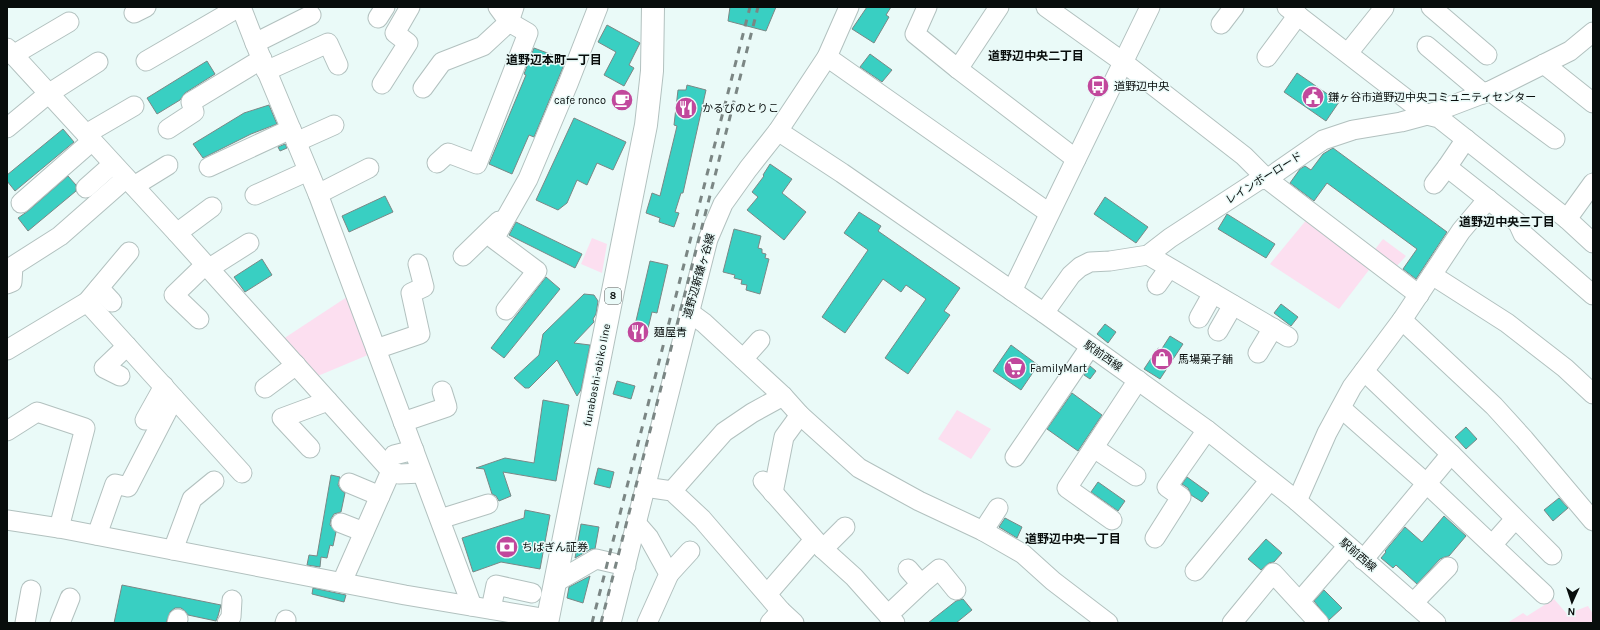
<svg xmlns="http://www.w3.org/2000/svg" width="1600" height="630" font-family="Karla,'Noto Sans JP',sans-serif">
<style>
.green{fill:#fcdff0}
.building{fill:#39cfc2;stroke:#7a8886}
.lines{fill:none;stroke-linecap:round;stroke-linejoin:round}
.minor-casing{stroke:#b2c1bf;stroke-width:21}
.major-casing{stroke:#b2c1bf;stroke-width:24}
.minor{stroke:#fff;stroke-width:19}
.major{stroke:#fff;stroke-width:22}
.rail{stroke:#7b8684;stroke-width:3;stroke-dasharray:7 7;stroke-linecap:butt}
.labels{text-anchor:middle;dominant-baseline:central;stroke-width:3;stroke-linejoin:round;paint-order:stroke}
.shield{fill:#eafaf8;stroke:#4c5453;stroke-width:1}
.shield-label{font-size:10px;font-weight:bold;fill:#080d0c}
.poi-label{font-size:11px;fill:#080d0c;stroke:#eafaf8;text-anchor:start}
.street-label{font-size:11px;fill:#080d0c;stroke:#eafaf8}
.neighbourhood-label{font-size:12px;font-weight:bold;fill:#080d0c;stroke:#eafaf8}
</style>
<rect width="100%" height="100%" fill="#eafaf8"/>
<g class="green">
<path d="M1308,218L1372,266L1339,309L1270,264Z"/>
<path d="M592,238L607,244L602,273L581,264Z"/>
<path d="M1383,239L1406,256L1395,268L1373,252Z"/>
<path d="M353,293L375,352L313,378L280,341Z"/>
<path d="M957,410L991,429L971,459L938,439Z"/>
<path d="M1554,599L1567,614L1588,606L1593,614V623H1507L1523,613L1527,616Z"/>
</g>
<g class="building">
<path d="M730,7H776L766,31L728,21Z"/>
<path d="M867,7H891L886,15L889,17L874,43L852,29Z"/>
<path d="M607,25L640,43L629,65L634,68L624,86L604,75L616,52L598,42Z"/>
<path d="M534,48L566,60L534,137L529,135L512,174L489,164L526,75L524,74Z"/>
<path d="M870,54L892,70L882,82L860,67Z"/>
<path d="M207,61L215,74L185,93L180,100L157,114L147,98Z"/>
<path d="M1297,73L1339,102L1326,121L1284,92Z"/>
<path d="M687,85L706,90L683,193H681L675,212L679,213L674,227L659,222L660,218L646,213L652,193L660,196L677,126L674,125L678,90H686Z"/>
<path d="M269,105L277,124L251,134L203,158L193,144L244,113Z"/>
<path d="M574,118L626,142L613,170L597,163L587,185L577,180L567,203L558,210L536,200Z"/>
<path d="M63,129L74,142L15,191L7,181V175Z"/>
<path d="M285,144L287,148L280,151L278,147Z"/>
<path d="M1333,148L1447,232L1416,279L1403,269L1417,249L1327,183L1314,201L1290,183L1300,169L1305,166L1311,170L1323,154Z"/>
<path d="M770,164L792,179L782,193L806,212L784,240L747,210L758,197L752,192L764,176L763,175Z"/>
<path d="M68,176L76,185V191L28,231L18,218L28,211Z"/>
<path d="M385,196L393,212L349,232L342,216Z"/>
<path d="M1105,197L1148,227L1136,243L1094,214Z"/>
<path d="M859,212L881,226L878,231L960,288L944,311L950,315L908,374L885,358L926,299L906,285L901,292L883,279L845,333L822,317L868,250L844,233Z"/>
<path d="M1227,214L1275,244L1266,258L1218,229Z"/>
<path d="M516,222L582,254L575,268L509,235Z"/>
<path d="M734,229L761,236L758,248L762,249V253L766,254L765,258L769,259L760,294L746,290L747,285L741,284L742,280L734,278L735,275L723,272Z"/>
<path d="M262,259L272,275L245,292L234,277Z"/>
<path d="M650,261L668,265L657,313L652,312L645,341L629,337L632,324L635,325Z"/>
<path d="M546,277L560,289L504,358L491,348Z"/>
<path d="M584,294L594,295L598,301L596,314L593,319L594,322L574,343L590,345L581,390L577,396L557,360L529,388H525L514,378L539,355L543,334Z"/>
<path d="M1281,304L1298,317L1291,326L1274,313Z"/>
<path d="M1105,324L1116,332L1108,343L1097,334Z"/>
<path d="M1170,336L1183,344L1160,379L1144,369L1158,348L1161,350Z"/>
<path d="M1011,345L1038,365L1021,390L993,371Z"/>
<path d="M1090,366L1096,371L1090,379L1084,375Z"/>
<path d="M617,381L635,386L631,399L613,394Z"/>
<path d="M1072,393L1102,415L1078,451L1047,429Z"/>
<path d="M543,400L569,405L556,481L503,472L511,496L499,501L496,496L492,494L484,469L476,468L505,458L534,463Z"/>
<path d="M1466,427L1477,439L1466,449L1455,437Z"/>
<path d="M598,468L614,472L610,488L594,484Z"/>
<path d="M331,475L340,477L338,485L341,490L345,493L341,512L334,514L331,519L330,525L336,532L333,546L330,545L327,558L321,557L320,567L307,565L309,555L317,556Z"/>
<path d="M1187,477L1209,493L1202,502L1191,495L1188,488L1182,484Z"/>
<path d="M1098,482L1125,501L1118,511L1091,492Z"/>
<path d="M1559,498L1568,508L1553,521L1544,510Z"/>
<path d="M525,510L550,515L540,569L501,562L473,572L462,538L524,518Z"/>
<path d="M1444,516L1466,536L1449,556L1445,557L1440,559L1417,584L1396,565L1393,568L1381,558L1386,552L1385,551L1405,527L1422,542Z"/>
<path d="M1005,518L1022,527L1017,538L999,527Z"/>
<path d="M581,524L599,527L595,549H591L575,558Z"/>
<path d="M1266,539L1282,553L1274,562L1269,563L1261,570L1248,559Z"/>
<path d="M590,576L583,603L567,598L569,587Z"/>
<path d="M122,585L221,605L218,616L216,621L188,615L185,611L181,608H175L170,612L166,623H114Z"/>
<path d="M313,588L346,595L344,602L312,594Z"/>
<path d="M1324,590L1342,608L1329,620L1314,601Z"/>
<path d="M963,599L972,610L956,623H928L956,601Z"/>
</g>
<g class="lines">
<g class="minor-casing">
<g id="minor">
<path d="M241,7L255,43L318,194L472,606"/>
<path d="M498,7L509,22L514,7"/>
<path d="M927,7L915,34L958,69L999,7"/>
<path d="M1046,7L1123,62L1244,156L1267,179L1419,295"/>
<path d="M1287,7L1427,115L1439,118L1567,219L1593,243"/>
<path d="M1431,7L1487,55"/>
<path d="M134,13L146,7"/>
<path d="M378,18L385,7"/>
<path d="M1221,24L1234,7"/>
<path d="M255,43L311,15"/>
<path d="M1427,46L1484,94"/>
<path d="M7,48L177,233L391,471"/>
<path d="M1348,53L1384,8"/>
<path d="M13,55L69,22"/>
<path d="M827,57L1049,213"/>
<path d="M1267,57L1298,15"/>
<path d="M146,61L239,7"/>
<path d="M1544,64L1593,103"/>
<path d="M958,69L1076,159"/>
<path d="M266,71L328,43L338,65"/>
<path d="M382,84L408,43L395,33L410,7"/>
<path d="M423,88L442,62L483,46L509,22L528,33L477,164L448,153L437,163"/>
<path d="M1490,91L1555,139"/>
<path d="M7,128L48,94L98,62"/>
<path d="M168,129L194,112L191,102L262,59"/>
<path d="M778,131L842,173L1044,313L1207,430L1297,501L1436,623"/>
<path d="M86,134L134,106"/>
<path d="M1466,139L1447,167L1518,223L1523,234L1593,295"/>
<path d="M296,142L334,125"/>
<path d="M209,167L291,129"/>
<path d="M1434,184L1447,167"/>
<path d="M134,186L168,165"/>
<path d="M86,188L113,164"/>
<path d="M318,194L369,168"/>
<path d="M255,195L308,171"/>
<path d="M21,203L92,141"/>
<path d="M1567,219L1593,183"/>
<path d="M177,233L212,207"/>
<path d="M1148,255L1288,337"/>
<path d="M463,256L499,221"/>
<path d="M208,269L249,243"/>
<path d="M1432,275L1507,323L1565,368L1593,394"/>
<path d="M7,284L12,282L13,266L60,236L126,178"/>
<path d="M1157,285L1169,268"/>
<path d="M99,288L112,302"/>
<path d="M1012,291L1150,7"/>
<path d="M87,302L242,473"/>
<path d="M506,310L537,271L494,239L528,179L568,84L598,7"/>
<path d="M689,312L704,323L783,396L800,415L859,468L919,501L983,531L1023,554L1053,581L1108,623"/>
<path d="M1044,313L1071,275L1080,267L1090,262L1110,261L1148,255L1170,238L1259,180L1267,179L1323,140L1353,130L1401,122L1427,115L1490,91L1570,51L1593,32"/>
<path d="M1199,318L1213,293"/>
<path d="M199,319L174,295L205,265"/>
<path d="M1402,320L1494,406L1524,439L1593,521"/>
<path d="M1218,331L1233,305"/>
<path d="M376,349L420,334L411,293L424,287L418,264"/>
<path d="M7,350L87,302L129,252"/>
<path d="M1258,353L1273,328"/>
<path d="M743,359L760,340"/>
<path d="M1364,371L1451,454L1552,555"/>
<path d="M120,376L104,368L127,346"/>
<path d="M265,388L296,365"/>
<path d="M1341,408L1426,483L1544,594"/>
<path d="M145,420L164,386"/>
<path d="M403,422L447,407L442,391"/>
<path d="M7,431L37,412L85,428L59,528"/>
<path d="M310,448L282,418L328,401"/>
<path d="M1094,448L1136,476"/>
<path d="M394,455L414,450"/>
<path d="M1015,457L1090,347"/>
<path d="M763,481L823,549L854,577L895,623"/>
<path d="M349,483L380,496"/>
<path d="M645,487L672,491L702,519L781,611L794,623"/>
<path d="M672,491L724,432L752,413L783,396"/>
<path d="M773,493L784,437L800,415"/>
<path d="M1297,501L1327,433L1352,387L1402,320L1461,231L1488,199"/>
<path d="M440,519L488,504"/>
<path d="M7,520L59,528L405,595L548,619"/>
<path d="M1112,520L1067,488L1138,380"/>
<path d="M341,523L364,532"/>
<path d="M636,523L649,538L669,574L647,623"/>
<path d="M983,531L998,508"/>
<path d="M97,535L115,484L128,487L174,398"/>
<path d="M1155,538L1181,497L1167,487L1207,430"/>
<path d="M1492,545L1515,519"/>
<path d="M823,549L845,527"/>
<path d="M173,550L192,499L214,481"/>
<path d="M1363,560L1451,454"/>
<path d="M1195,571L1270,480"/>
<path d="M669,574L690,551"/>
<path d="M342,582L391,471L399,474L422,473"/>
<path d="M556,582L596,559L626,566"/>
<path d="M921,584L939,569L956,590"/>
<path d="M768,593L814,540"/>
<path d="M1300,601L1347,547"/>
<path d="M1413,603L1448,567"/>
<path d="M491,609L496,585L532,593"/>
<path d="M888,615L921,584L908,569"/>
<path d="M25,623L31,590"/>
<path d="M60,623L70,598"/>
<path d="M177,623L178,619"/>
<path d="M227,623L231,617L232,600"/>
<path d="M285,623L286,620"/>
<path d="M611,623L708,239L723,204L748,169L778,131L827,57L849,7"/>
<path d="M770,623L781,611"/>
<path d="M1232,623L1273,573L1319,623"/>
</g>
</g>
<g class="major-casing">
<path id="major" d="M547,623L646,125L652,71L653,7"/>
</g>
<use href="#minor" class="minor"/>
<use href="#major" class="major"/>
<g class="rail">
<path d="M592,623L750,7"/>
<path d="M601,623L758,7"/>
</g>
</g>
<defs>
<g id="bus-disc" transform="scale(1.15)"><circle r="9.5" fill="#c1489c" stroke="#eafaf8"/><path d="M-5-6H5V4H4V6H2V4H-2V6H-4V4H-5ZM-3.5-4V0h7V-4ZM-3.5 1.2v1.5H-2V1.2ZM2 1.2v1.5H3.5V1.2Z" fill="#fff"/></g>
<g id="civic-disc" transform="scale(1.15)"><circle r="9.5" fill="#c1489c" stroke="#eafaf8"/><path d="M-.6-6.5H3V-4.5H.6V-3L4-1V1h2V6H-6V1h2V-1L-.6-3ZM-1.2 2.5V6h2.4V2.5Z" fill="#fff"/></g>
<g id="cafe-disc" transform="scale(1.15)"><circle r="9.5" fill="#c1489c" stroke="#eafaf8"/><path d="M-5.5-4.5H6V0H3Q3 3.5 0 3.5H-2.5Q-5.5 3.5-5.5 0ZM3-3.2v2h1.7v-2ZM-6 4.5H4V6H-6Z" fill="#fff"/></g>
<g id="restaurant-disc" transform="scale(1.15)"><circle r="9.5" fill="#c1489c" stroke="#eafaf8"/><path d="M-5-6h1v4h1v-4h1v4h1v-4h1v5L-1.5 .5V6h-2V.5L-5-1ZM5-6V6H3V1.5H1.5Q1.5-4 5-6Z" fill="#fff"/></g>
<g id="shop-disc" transform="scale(1.15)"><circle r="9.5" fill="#c1489c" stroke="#eafaf8"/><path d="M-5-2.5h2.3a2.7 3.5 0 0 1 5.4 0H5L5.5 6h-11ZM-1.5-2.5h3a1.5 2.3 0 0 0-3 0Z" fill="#fff"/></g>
<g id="supermarket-disc" transform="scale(1.15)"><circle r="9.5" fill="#c1489c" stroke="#eafaf8"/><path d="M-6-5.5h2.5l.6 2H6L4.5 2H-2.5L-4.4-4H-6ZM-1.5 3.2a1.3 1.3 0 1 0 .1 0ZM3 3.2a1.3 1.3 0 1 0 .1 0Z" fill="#fff"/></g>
<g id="bank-disc" transform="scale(1.15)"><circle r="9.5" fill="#c1489c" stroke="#eafaf8"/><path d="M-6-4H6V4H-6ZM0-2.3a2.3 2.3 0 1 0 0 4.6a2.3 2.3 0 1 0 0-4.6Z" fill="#fff"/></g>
</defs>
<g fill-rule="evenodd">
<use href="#bus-disc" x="1098" y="86"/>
<use href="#civic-disc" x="1313" y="97"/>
<use href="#cafe-disc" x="622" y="100"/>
<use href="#restaurant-disc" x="686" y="108"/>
<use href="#restaurant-disc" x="638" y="332"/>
<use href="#shop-disc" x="1162" y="359"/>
<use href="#supermarket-disc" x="1015" y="368"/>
<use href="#bank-disc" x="507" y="547"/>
</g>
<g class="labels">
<rect class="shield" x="605" y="288" width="16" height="16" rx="3"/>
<g class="shield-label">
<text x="613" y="296">8</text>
</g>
<g class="poi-label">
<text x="1114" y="86">道野辺中央</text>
<text x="1328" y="97">鎌ヶ谷市道野辺中央コミュニティセンター</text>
<text x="606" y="100" text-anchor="end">cafe ronco</text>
<text x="702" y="108">かるびのとりこ</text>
<text x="654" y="332">麺屋青</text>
<text x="1178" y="359">馬場菓子舗</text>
<text x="1030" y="368">FamilyMart</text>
<text x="522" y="547">ちばぎん証券</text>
</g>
<g class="street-label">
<text transform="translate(1264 178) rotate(-32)">レインボーロード</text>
<text transform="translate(699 276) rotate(-74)">道野辺新鎌ヶ谷線</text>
<text transform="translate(1103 356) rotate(35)">駅前西線</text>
<text transform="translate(597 375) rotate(-79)">funabashi-abiko line</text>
<text transform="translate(1358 555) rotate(41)">駅前西線</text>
</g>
<g class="neighbourhood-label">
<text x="1036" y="56">道野辺中央二丁目</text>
<text x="554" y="60">道野辺本町一丁目</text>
<text x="1507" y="222">道野辺中央三丁目</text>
<text x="1073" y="539">道野辺中央一丁目</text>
</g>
</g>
<rect width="1600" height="630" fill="none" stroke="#080d0c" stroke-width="16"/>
<g transform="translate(1572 602) rotate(183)" stroke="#eafaf8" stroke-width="3" paint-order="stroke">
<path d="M0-3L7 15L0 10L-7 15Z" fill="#080d0c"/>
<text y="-6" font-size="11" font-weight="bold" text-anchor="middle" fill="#080d0c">N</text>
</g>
</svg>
